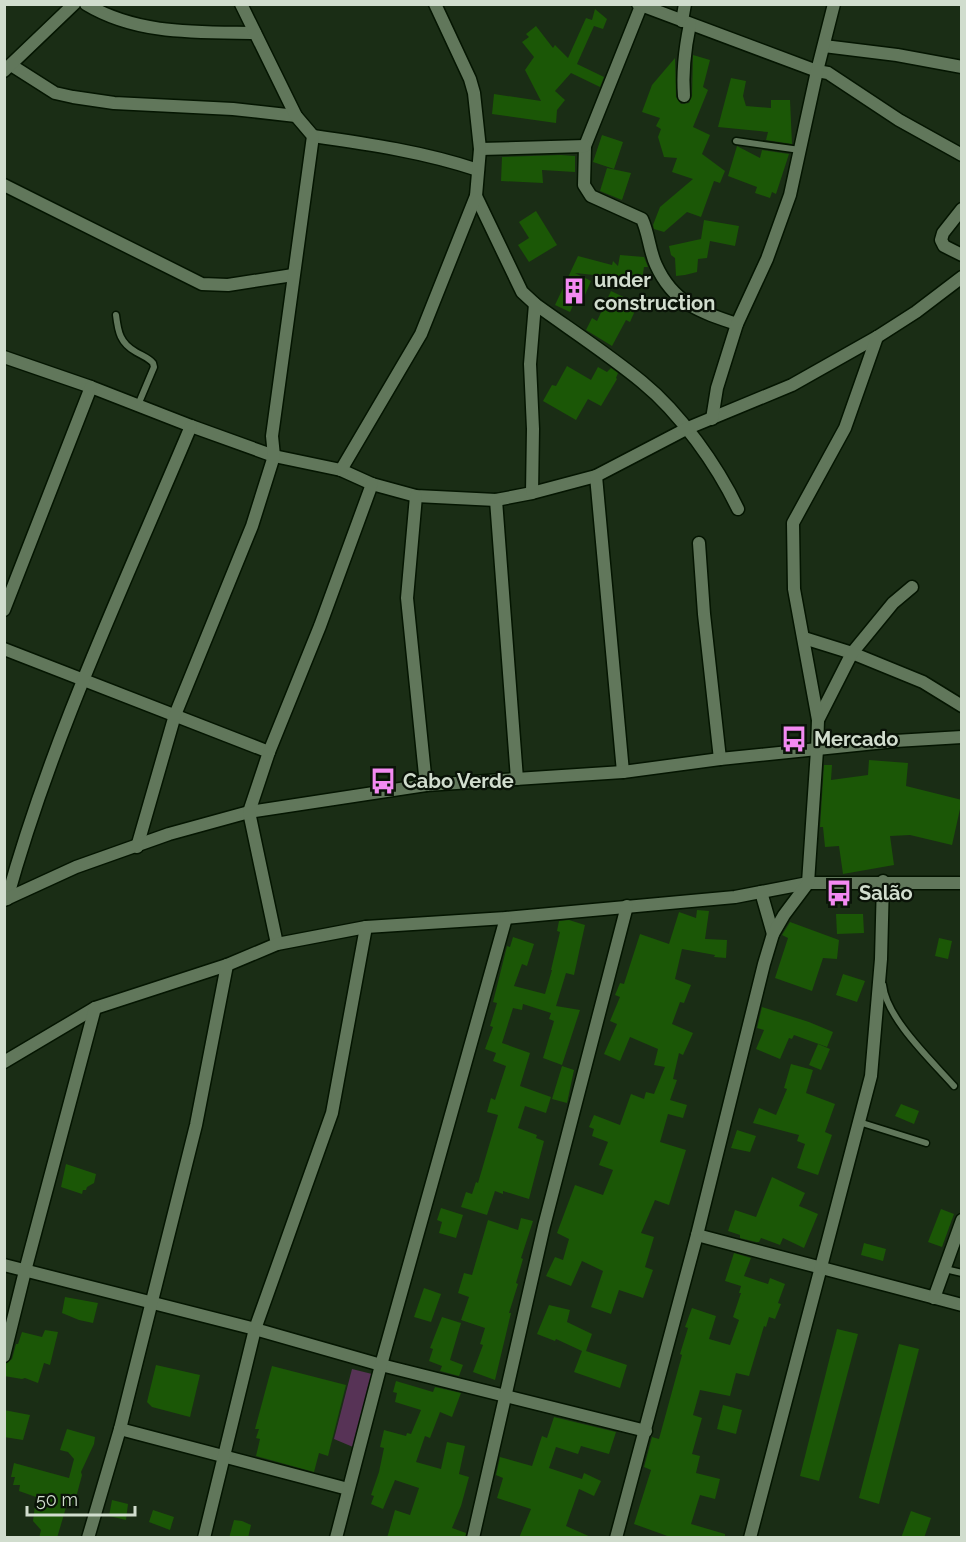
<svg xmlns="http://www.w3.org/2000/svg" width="966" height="1542" font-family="Raleway,sans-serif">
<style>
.green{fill:#573356}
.building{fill:#1b5706}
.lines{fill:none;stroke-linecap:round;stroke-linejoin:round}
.service-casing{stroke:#041501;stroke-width:9}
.minor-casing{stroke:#041501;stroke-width:15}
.service{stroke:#61775b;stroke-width:6}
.minor{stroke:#61775b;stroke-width:12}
.labels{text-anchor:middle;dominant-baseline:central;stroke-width:4.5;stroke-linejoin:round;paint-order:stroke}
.poi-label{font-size:20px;font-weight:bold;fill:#d1ddce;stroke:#0a1308;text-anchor:start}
</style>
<rect width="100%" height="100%" fill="#1a2d15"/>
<path class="green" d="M352,1369L372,1374L353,1447L334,1439Z"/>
<g class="building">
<path d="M595,9L607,19L603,29L594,26L577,64L604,77L600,87L571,73L555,91L565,100L557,110L556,123L492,114L494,94L541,101L525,70L534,57L522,42L529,37L526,34L536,26L553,48L555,45L568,58L586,18L592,20Z"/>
<path d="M693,55L710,60L703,87L708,90L693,127L710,135L702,154L725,171L720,183L714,181L701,217L687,212L664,232L654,229L653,225L660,207L693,179L672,172L677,158L664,157L658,137L661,129L656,126L660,118L642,112L652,85L675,58L676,97L681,104L689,103L692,96Z"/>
<path d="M731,78L746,81L743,96L746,106L771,108V100H790L792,144L766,140L768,132L718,127Z"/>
<path d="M602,135L623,142L614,169L593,162Z"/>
<path d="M737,146L760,158L762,150L789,154L776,194L772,192L770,198L755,193L757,187L728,176Z"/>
<path d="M561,155L575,156V172L542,170L543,183L501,181L502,157Z"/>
<path d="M607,168L631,173L622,200L600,191Z"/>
<path d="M536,211L557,245L529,262L518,245L529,238L519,222Z"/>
<path d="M704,220L739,226L735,246L710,241L707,258L698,259L697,272L685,275L676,276L675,258L671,255L669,246L701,239Z"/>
<path d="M620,255L644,257L648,267H644L642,280L575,273L591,281L582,302L576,299L570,312L555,305L578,256L612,265L613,261L618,266Z"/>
<path d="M611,291L638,304L630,322L626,320L612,346L586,330L592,318L597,321Z"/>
<path d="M567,366L591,380L598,367L607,372L611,368L618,373L616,378L617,379L601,406L588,399L576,420L543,401L552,385L556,386Z"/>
<path d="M869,760L908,763L906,786L962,800L952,845L910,835L890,836L894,865L843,874L839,846L825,847L823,827H820L824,765H832L831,780L868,775Z"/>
<path d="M697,910L709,911L705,939L727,940L726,958L714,957L715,955L682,949L675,979L691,985L684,1003L680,1002L672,1024L693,1033L683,1055L679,1053L673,1079L677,1080L670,1100L687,1105L683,1118L668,1114L660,1142L686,1150L669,1205L655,1200L641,1233L654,1237L645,1267L653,1270L643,1298L619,1290L611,1314L591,1307L603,1271L582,1261L571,1286L546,1276L555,1257L563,1260L569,1239L557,1233L575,1185L603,1195L613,1170L599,1165L608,1142L592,1136L594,1129L589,1127L594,1115L620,1125L631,1094L644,1099L646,1092L654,1094L665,1067L654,1065L658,1049L630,1037L620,1061L604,1054L617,1024L610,1021L620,997L615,995L620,983L624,984L640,934L669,944L679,912L696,918Z"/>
<path d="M836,914H863L864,933L837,934Z"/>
<path d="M569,920L585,925L574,975L566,973L556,1006L580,1010L562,1065L543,1058L554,1021L549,1019L551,1013L523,1004L522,1010L513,1008L502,1043L530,1053L520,1086L551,1097L546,1113L525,1106L518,1128L537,1135L536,1138L544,1141L529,1199L503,1191V1194L495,1191L487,1215L461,1207L466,1192L472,1194L476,1182L478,1183L498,1115L487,1112L491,1098L495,1100L506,1066L493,1061L496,1053L485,1049L493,1027L490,1026L497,1003L493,1002L507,946L510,947L513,937L534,944L527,966L522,964L514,986L545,994L552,970H551L560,932L557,931L559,921Z"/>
<path d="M790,922L839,940L837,959L823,958L812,991L775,978L788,938L782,935Z"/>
<path d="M939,938L952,941L948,959L935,956Z"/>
<path d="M843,974L865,981L857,1002L836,995Z"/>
<path d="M762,1007L809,1022L833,1032L827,1047L794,1035L792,1039L789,1038L780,1059L756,1049L764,1030L757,1028Z"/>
<path d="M818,1044L830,1049L821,1070L809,1065Z"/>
<path d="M791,1064L813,1070L806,1093L835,1104L825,1132L832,1135L818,1175L797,1168L805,1144L797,1141L799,1135L753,1123L759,1108L776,1115L787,1089L784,1088Z"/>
<path d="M562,1066L574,1070L567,1103L552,1099Z"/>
<path d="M901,1104L919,1111L914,1124L895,1116Z"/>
<path d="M737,1130L756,1136L750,1152L731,1148Z"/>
<path d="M66,1164L96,1174L94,1183L87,1187L86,1190H83L82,1194L61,1187Z"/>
<path d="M772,1177L805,1193L799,1206L818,1214L804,1248L783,1238L780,1245L761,1238L759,1242H756L740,1238V1235L728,1231L735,1210L756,1217Z"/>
<path d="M441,1208L463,1215L456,1238L439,1233L442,1222L437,1220Z"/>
<path d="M941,1209L954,1214L942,1247L928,1242Z"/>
<path d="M521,1218L533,1221L521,1258L523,1259L516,1283L518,1284L509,1313H511L495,1380L473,1372L483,1345L480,1344L485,1328L461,1320L469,1297L458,1293L464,1273L472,1275L488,1220L518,1230Z"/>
<path d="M864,1243L886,1249L883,1261L861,1255Z"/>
<path d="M734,1253L751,1258L744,1276L768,1284L770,1278L785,1284L778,1303L781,1304L775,1319L769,1317L766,1327L764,1326L749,1376L736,1373L730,1396L700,1390L693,1415L702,1418L692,1454L700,1456L696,1473L720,1479L715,1499L700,1495L691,1524L725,1534V1538H673L634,1524L651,1470L644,1467L652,1437L659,1439L682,1355L680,1354L688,1328L685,1327L692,1308L716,1316L709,1339L730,1345L739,1320L733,1317L741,1293H739L741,1286L725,1281Z"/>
<path d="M424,1288L441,1294L431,1322L414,1317Z"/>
<path d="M65,1297L98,1303L93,1323L79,1320L62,1313Z"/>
<path d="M549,1305L570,1310L567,1322L592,1334L586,1351L627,1365L620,1388L574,1372L582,1351L556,1339L555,1341L537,1334Z"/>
<path d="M442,1317L461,1323L450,1360L463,1365L459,1376L440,1371L442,1366L429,1361L433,1349L430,1348Z"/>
<path d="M837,1329L858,1334L819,1481L800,1476Z"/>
<path d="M45,1330L58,1332L50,1365L44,1363L38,1383L25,1378L22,1379L4,1376L5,1364L12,1359L16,1344H18L22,1332L42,1337Z"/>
<path d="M899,1344L919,1349L879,1504L859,1498Z"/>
<path d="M156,1365L200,1375L190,1417L152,1407L147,1402Z"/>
<path d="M272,1366L346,1385L328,1456L319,1453L314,1472L256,1456L260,1439L256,1438L259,1429H255Z"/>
<path d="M396,1381L433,1392L435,1387L461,1393L452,1417L440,1412L430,1438L425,1436L416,1462L441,1469L447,1442L465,1446L459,1474L469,1477L461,1506L452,1528L466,1533L465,1538H387L395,1510L410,1515L419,1488L395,1480L383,1509L371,1504L374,1496L371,1495L379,1472L384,1448L380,1447L384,1430L406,1436L407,1433L411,1434L421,1410L395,1402L397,1393L393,1392Z"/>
<path d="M723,1405L742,1410L736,1434L717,1429Z"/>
<path d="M4,1410L30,1415L23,1440L4,1437Z"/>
<path d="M554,1417L616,1432L609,1454L581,1446L578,1454L556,1447L549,1468L582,1479L584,1473L601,1481L594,1496L579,1489L566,1526L593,1538H519L531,1509L497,1498L503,1478L496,1475L500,1457L532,1466L542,1436L547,1438Z"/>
<path d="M67,1429L95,1437L94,1444L81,1472L82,1475L74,1505L67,1504L57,1538H39L41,1530L33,1521L36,1497L19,1491L20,1485H13L15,1477H11L14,1463L69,1478L74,1459L68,1452L60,1450Z"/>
<path d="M112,1500L128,1504L126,1520L109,1516Z"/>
<path d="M153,1510L174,1517L170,1530L149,1522Z"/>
<path d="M911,1511L931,1518L924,1538H901Z"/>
<path d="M234,1520L242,1521L251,1525L248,1538H229Z"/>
</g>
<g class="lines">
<g class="service-casing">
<g id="service">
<path d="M736,141L800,150"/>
<path d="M116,315C118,332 120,343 136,352C143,356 149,358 153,363L154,367L138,405"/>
<path d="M883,985C886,1018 932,1061 954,1086"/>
<path d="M859,1122L926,1143"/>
<path d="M945,1269L962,1273"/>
</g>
</g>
<g class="minor-casing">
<g id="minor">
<path d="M86,4C137,35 198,32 255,33"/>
<path d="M638,4L817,71L828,73L899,120L962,155"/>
<path d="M641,6L585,146L584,185L591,196L642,219C649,234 649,250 656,265C673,303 700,312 737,324"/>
<path d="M682,21L685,4"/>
<path d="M824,46L897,55L962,67"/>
<path d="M11,65L55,93L73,97L114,103L233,109L296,116"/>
<path d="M4,71L74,4"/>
<path d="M684,96C682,71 685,48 690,24"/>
<path d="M313,136C369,144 424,152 478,170"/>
<path d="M480,149L585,146"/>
<path d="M4,185L202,284L228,285L293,275"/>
<path d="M476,196L522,292L535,304C571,330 608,354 642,382C680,413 717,465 738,509"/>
<path d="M962,209L943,233L941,240L944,246L962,255"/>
<path d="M4,357L91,387L191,426L274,456L341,470L372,484L416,496L496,500L532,493L596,476L688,428L792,385L877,337L916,312L962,277"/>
<path d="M712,419L717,388L737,324L767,259L790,195L817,71L834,4"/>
<path d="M341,470L421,334L476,196L480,149L474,93L470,79L435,4"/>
<path d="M596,476L623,772"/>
<path d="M532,493L533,429L530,364L535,304"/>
<path d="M416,496L407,598L426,785"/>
<path d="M496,500L517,779"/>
<path d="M699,543L704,614L720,759"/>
<path d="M4,610L91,387"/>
<path d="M804,638L852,653L923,682L962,706"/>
<path d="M4,649L269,752"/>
<path d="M818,720L852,653L893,603L912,587"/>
<path d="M137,847L175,715L252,526L274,456L272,436L313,136L296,116L241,4"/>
<path d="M761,892L773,934"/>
<path d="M7,899C52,736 126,581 191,426"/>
<path d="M4,900L76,867L169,834L249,812L426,785L623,772L720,759L895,741L962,737"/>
<path d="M277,944L249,812L269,752L320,626L372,484"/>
<path d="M4,1062L95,1008L227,965L277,944L366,927L506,918L735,897L808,883H962"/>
<path d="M697,1235L962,1305"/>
<path d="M4,1265L255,1329L381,1365L646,1431"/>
<path d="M934,1298L962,1220"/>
<path d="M4,1356L25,1271L95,1008"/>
<path d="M120,1429L348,1489"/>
<path d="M88,1538L120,1429L196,1125L227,965"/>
<path d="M204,1538L255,1329L332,1113L366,927"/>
<path d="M336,1538L381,1365L506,918"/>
<path d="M473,1538L544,1226L627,906"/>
<path d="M616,1538L697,1235L764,964L773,934L784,915L808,883L817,750L818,720L794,589L793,523L845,428L877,337"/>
<path d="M750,1538L871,1076L881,959L883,881"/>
</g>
</g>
<use href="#service" class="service"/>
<use href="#minor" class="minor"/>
</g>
<defs>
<g id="building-bare" transform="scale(2.07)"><path d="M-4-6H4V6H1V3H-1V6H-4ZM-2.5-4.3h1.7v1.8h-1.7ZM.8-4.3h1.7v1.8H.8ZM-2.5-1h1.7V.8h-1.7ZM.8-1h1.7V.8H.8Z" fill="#f38af2" stroke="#0a1308" stroke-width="2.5" paint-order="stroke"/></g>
<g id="bus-bare" transform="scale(2.07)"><path d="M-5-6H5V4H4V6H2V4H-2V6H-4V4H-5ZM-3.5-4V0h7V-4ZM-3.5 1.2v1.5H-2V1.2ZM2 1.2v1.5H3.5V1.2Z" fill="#f38af2" stroke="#0a1308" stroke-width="2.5" paint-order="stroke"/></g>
</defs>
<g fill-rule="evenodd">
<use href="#building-bare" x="574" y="291"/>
<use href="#bus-bare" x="794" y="739"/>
<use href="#bus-bare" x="383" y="781"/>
<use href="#bus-bare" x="839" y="893"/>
</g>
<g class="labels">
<g class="poi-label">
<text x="594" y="280">under<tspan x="594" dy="23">construction</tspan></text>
<text x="814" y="739">Mercado</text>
<text x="403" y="781">Cabo Verde</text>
<text x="859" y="893">Salão</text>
</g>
</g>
<rect width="966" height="1542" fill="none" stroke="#d1ddce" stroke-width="12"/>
<path d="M27 1506v9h108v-9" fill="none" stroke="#d1ddce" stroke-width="3"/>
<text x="36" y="1506" font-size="18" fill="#d1ddce" stroke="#0a1308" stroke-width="4.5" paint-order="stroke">50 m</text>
</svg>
